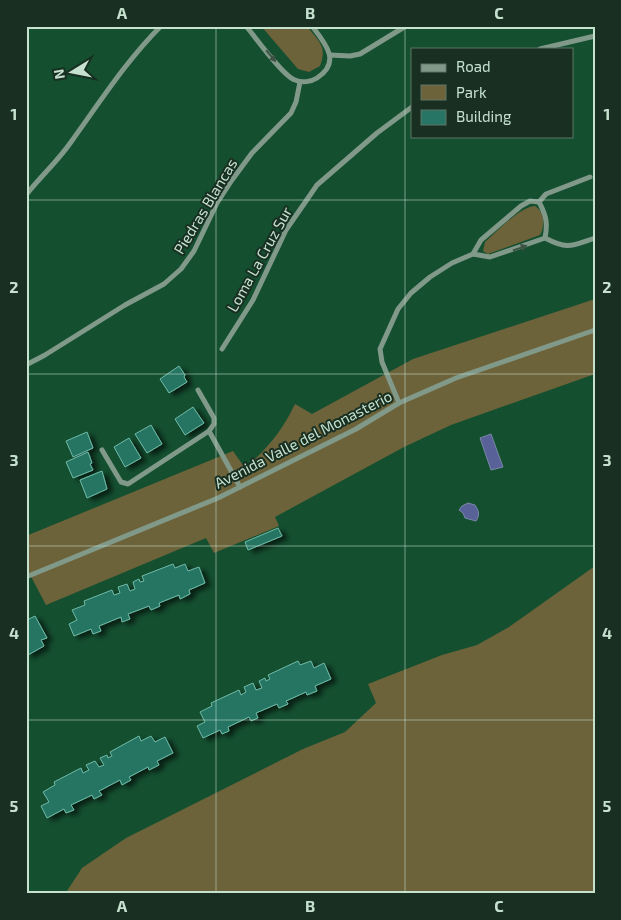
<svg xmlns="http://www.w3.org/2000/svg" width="621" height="920" font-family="'Exo 2',sans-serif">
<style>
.green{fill:#6d633a}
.water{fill:#586198;stroke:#7988a8}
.building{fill:#277564;stroke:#6fbaa7;filter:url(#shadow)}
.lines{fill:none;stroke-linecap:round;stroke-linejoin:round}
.minor{stroke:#819989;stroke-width:5}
.oneway{fill:#3d5445}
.grid{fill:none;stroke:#c6e2cf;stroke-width:1;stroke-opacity:0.55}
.labels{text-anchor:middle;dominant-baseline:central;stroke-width:4;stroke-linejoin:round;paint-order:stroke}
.street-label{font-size:15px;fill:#c6e2cf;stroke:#182f21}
.neatline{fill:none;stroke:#c6e2cf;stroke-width:2}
.grid-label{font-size:16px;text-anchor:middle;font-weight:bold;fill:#c6e2cf}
</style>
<defs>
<filter id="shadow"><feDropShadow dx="5.5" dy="3" stdDeviation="2.5" flood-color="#0009"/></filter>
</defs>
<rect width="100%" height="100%" fill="#144f30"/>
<g class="green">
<path d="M261,26H307C318,41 328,46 320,66L309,72L298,69Z"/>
<path d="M535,206C545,212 545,226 540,235L488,254L483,251L485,242C497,232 519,207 535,206Z"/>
<path d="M595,299V374L451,425L404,447L275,517L279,526L214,553L206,538L46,605L26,567V536L233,451L245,468C268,448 282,431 295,404L312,414L413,359Z"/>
<path d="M595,566V894H65L82,868L126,838L303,749L345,732L376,703L368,684L442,655L477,645L509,627Z"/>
</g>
<g class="water">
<path d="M491,434L503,467L491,470L480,438Z"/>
<path d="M468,503L475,505C479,511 480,515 476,521L465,518L463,513L459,510L462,506Z"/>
</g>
<g class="building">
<path d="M179,366L185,375L184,377L187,382L169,393L160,379Z"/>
<path d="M193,407L204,423L185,435L175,419Z"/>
<path d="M151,425L162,444L147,453L135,434Z"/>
<path d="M87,432L93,448L73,457L66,441Z"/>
<path d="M129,438L141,458L125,467L114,447Z"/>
<path d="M88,452L92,463L90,464L93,470L73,478L66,462Z"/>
<path d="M102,471L107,489L87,498L80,480Z"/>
<path d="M278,528L282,536L248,550L245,542Z"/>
<path d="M173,564L175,568L185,564L188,571L199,567L205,583L189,590L190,594L180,599L179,595L159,603L160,606L151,610L149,606L128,614L130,619L122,622L121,617L99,626L101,631L93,634L91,629L74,636L69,624L77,620L72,610L85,605L84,601L112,590L114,595L120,593L118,587L127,584L130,591L135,589L133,582L139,579L140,582L144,581L142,576Z"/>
<path d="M26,615L29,619L35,616L47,638L41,640L44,646L28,655L26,653Z"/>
<path d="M298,661L300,665L311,661L314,668L324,663L331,679L315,686L317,691L307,695L306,692L286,701L288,704L279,708L277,704L256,713L258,718L251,721L249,717L228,727L229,731L222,734L220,730L203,738L197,726L205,722L200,712L212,706L211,703L239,690L241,695L246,692L244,687L253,683L256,690L262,688L259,681L265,678L266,681L270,679L268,675Z"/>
<path d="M139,736L141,741L151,736L155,742L165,737L173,753L157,761L159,765L149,770L148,767L129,777L131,780L122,785L120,780L99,791L102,795L94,799L92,795L71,805L74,810L66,813L64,809L47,818L41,806L49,802L43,792L55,785L54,782L81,768L83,773L89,770L86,765L95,761L99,767L104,765L100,758L107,755L108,758L112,756L110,752Z"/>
</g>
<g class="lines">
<g class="minor">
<path d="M246,26C256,38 283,76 295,80C302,83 311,82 317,78C342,62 325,43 312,26"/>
<path d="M540,49L595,36"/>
<path d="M330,55L350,56L360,54L406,26"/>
<path d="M26,195C40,177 58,161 71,142C100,102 126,61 161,26"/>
<path d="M539,202L546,194L590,177"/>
<path d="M545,238C568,250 571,246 595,238"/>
<path d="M473,254L490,257L545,238C548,223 546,215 539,202"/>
<path d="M222,349L253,300L286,230L317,185L377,133L412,107"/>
<path d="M26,365L45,355L125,305L164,284L181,269L194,251L217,203L232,180L252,153L291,113L296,102L300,82"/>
<path d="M399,403L382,362L380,349L398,309L411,293L430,277L452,263L473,254L481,240L521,206L530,201L539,202"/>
<path d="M209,431L240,487"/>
<path d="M102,450L121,482L128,484L209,431L214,424V418L198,390"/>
<path d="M26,577L218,498L356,429L399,403L456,378L595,330"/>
</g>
</g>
<defs><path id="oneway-solid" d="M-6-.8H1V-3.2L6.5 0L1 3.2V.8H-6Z" transform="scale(1.25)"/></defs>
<g class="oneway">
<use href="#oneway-solid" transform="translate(271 56) rotate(50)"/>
<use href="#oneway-solid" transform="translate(520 248) rotate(-19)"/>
</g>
<path class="grid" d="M216,26V894M405,26V894M26,200H595M26,374H595M26,546H595M26,720H595"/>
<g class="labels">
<g class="street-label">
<text transform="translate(205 206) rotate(-59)">Piedras Blancas</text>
<text transform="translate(259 259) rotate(-61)">Loma La Cruz Sur</text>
<text transform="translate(303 439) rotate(-27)">Avenida Valle del Monasterio</text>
</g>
</g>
<rect width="621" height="920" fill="none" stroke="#182f21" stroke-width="55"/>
<rect x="411" y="48" width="162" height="90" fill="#182f21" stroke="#5e7767"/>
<rect x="421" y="64" width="25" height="8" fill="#819989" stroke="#5e7767"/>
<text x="456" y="72" font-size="15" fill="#c6e2cf">Road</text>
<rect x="421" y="85" width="25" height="15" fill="#6d633a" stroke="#5e7767"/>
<text x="456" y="98" font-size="15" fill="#c6e2cf">Park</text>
<rect x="421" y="110" width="25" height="15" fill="#277564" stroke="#5e7767"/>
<text x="456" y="122" font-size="15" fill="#c6e2cf">Building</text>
<g transform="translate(72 72) rotate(260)" stroke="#182f21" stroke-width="4" paint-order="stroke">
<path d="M0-4L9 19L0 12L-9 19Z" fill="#c6e2cf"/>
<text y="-8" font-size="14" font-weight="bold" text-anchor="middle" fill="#c6e2cf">N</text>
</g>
<rect x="28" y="28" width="566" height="864" class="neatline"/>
<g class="grid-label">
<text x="122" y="19">A</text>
<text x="310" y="19">B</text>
<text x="499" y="19">C</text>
<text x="14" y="120">1</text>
<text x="607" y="120">1</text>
<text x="14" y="293">2</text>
<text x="607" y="293">2</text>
<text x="14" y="466">3</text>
<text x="607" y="466">3</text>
<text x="14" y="639">4</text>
<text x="607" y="639">4</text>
<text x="14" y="812">5</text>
<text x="607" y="812">5</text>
<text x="122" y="912">A</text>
<text x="310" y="912">B</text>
<text x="499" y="912">C</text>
</g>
</svg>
